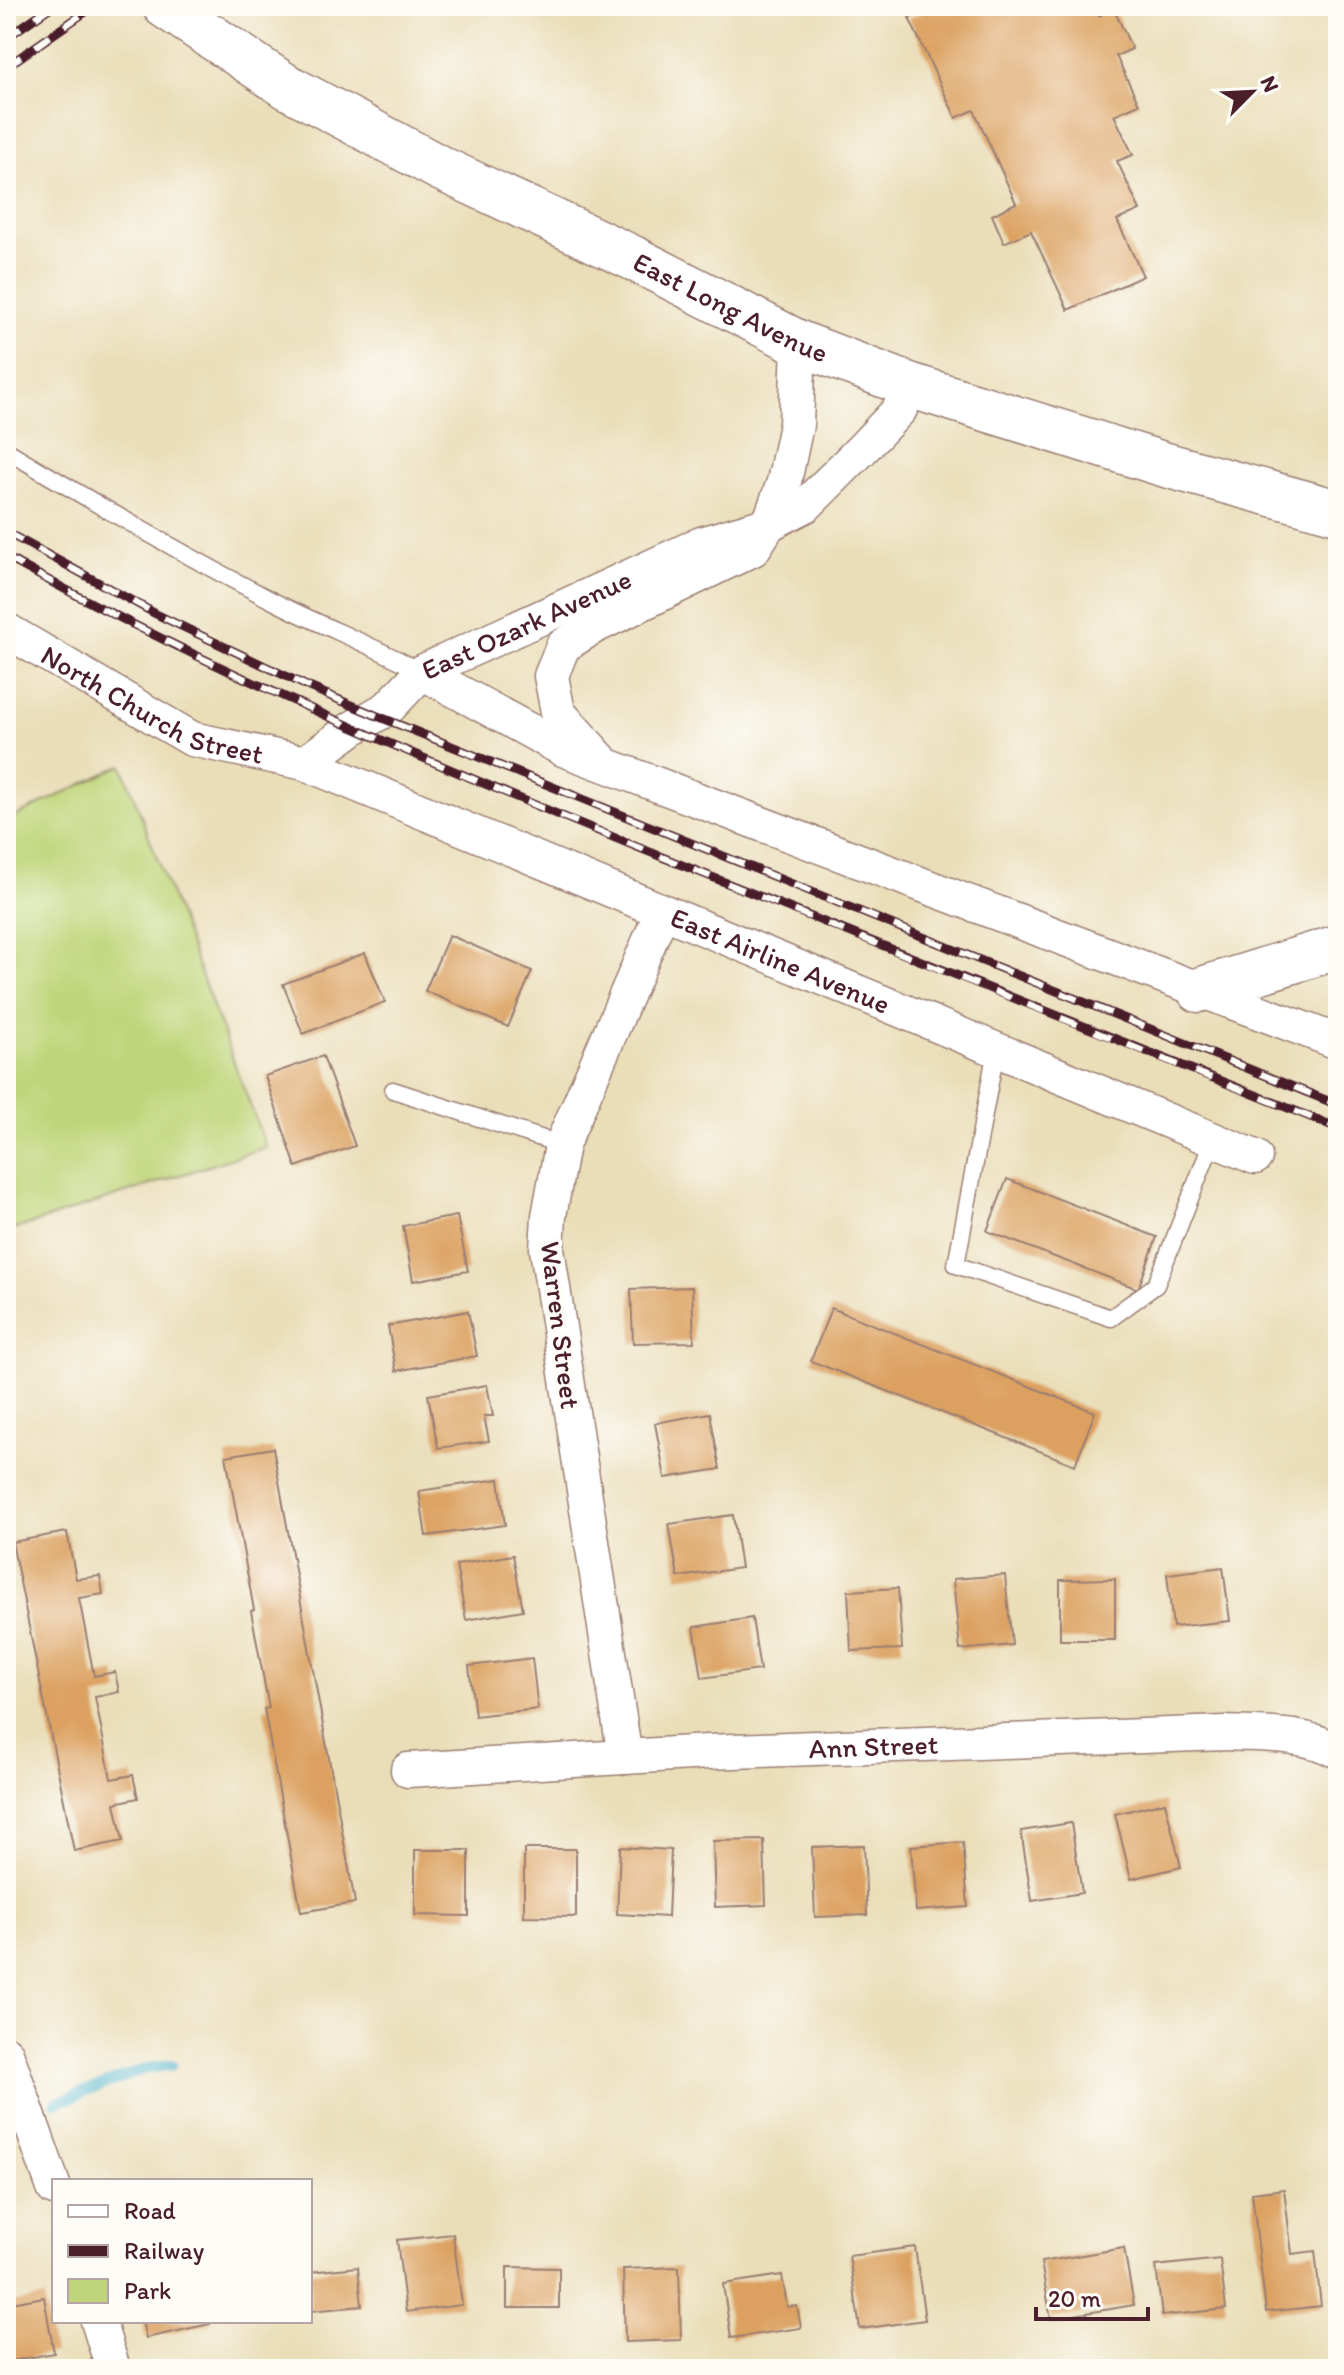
<svg xmlns="http://www.w3.org/2000/svg" width="1344" height="2375" font-family="Itim,sans-serif">
<style>
.green{fill:#c0d579;stroke:#857a52;stroke-width:2}
.lines{fill:none;stroke-linecap:round;stroke-linejoin:round}
.stream{stroke:#47adc7;stroke-width:11}
.building{fill:#dca160}
.lane-casing{stroke:#9a7e72;stroke-width:19}
.street-casing{stroke:#9a7e72;stroke-width:37}
.secondary-casing{stroke:#9a7e72;stroke-width:47}
.lane{stroke:#fff;stroke-width:16}
.street{stroke:#fff;stroke-width:34}
.secondary{stroke:#fff;stroke-width:44}
.rail-casing{stroke:#4a1f2b;stroke-width:9}
.rail{stroke:#fdfcf7;stroke-width:6;stroke-dasharray:18;stroke-linecap:butt}
.labels{text-anchor:middle;dominant-baseline:central;stroke-width:8;stroke-linejoin:round;paint-order:stroke}
.street-label{font-size:28px;fill:#4a1f2b;stroke:#fdfcf7}
</style>
<rect width="100%" height="100%" fill="#fdfcf7"/>
<filter id="ink" filterUnits="userSpaceOnUse"><feTurbulence type="fractalNoise" baseFrequency=".0125" numOctaves="2"/><feDisplacementMap in="SourceGraphic" scale="16" xChannelSelector="R" yChannelSelector="G"/><feConvolveMatrix kernelMatrix="1 2 1 2 8 2 1 2 1" color-interpolation-filters="sRGB"/></filter>
<filter id="wash" filterUnits="userSpaceOnUse"><feTurbulence type="fractalNoise" baseFrequency=".006" numOctaves="4" result="noise"/><feDisplacementMap in="SourceGraphic" scale="32" xChannelSelector="R" yChannelSelector="G"/><feGaussianBlur stdDeviation="1.8" result="paint"/><feColorMatrix in="noise" values="0 0 0 0 0 0 0 0 0 0 0 0 0 0 0 0 0 1.4 0 .05"/><feComposite in="paint" operator="in"/></filter>
<g filter="url(#wash)">
<rect width="100%" height="100%" fill="#eadeb9"/>
<path class="green" d="M122,765L266,1147L6,1232V821Z"/>
<g class="lines">
<path class="stream" d="M56,2103L144,2069L172,2065"/>
</g>
<g id="blocks">
<g class="building">
<path d="M930,6H1094L1099,16L1114,9L1132,49L1116,56L1139,104L1114,115L1133,155L1117,161L1140,210L1117,220L1143,276L1068,310L1031,231L1004,243L992,215L1016,203L974,110L956,118L909,18L931,8Z"/>
<path d="M449,935L532,971L508,1027L425,991Z"/>
<path d="M365,953L385,1002L303,1034L283,984Z"/>
<path d="M323,1056L355,1146L296,1167L265,1076Z"/>
<path d="M1007,1179L1157,1237L1138,1289L987,1231Z"/>
<path d="M457,1216L468,1271L413,1281L403,1226Z"/>
<path d="M692,1287L694,1342L633,1343L631,1289Z"/>
<path d="M831,1308L1095,1412L1075,1465L811,1361Z"/>
<path d="M468,1311L477,1356L396,1371L388,1326Z"/>
<path d="M487,1385L493,1416H484L489,1441L438,1448L428,1395Z"/>
<path d="M710,1413L720,1469L665,1478L655,1423Z"/>
<path d="M273,1448L355,1903L301,1912L264,1709L269,1708L251,1611L254,1610L226,1456Z"/>
<path d="M499,1479L505,1525L426,1536L419,1491Z"/>
<path d="M733,1515L741,1568L678,1577L669,1524Z"/>
<path d="M67,1532L76,1579L100,1576L103,1594L79,1598L94,1676L115,1672L119,1692L95,1697L111,1779L133,1775L138,1798L115,1803L123,1841L74,1851L12,1542Z"/>
<path d="M513,1555L523,1610L466,1620L456,1565Z"/>
<path d="M1223,1567L1230,1621L1173,1627L1167,1574Z"/>
<path d="M1005,1575L1012,1645L960,1650L953,1579Z"/>
<path d="M1115,1579V1640H1060V1580Z"/>
<path d="M898,1588L902,1649L851,1651L848,1591Z"/>
<path d="M752,1618L760,1670L702,1678L694,1627Z"/>
<path d="M532,1658L538,1709L475,1716L469,1666Z"/>
<path d="M1165,1802L1181,1867L1131,1879L1115,1814Z"/>
<path d="M1071,1823L1082,1893L1032,1901L1021,1831Z"/>
<path d="M764,1840L766,1905L715,1907L713,1841Z"/>
<path d="M963,1842L968,1907L916,1911L911,1846Z"/>
<path d="M864,1845L867,1915L815,1917L812,1847Z"/>
<path d="M620,1847L671,1850L668,1917L617,1914Z"/>
<path d="M524,1849H576V1917L524,1916Z"/>
<path d="M415,1850H469V1916L415,1915Z"/>
<path d="M1284,2189L1292,2254L1315,2251L1321,2306L1266,2312L1252,2193Z"/>
<path d="M453,2234L462,2305L406,2312L397,2240Z"/>
<path d="M915,2247L925,2320L860,2329L849,2256Z"/>
<path d="M1124,2248L1134,2305L1051,2319L1041,2262Z"/>
<path d="M1220,2259L1226,2309L1162,2316L1156,2266Z"/>
<path d="M358,2267L362,2306L310,2311V2272Z"/>
<path d="M507,2267L559,2268V2308H507Z"/>
<path d="M679,2267L681,2340L625,2342L623,2269Z"/>
<path d="M782,2275L787,2307L797,2306L801,2328L731,2338L723,2284Z"/>
<path d="M44,2297L54,2353L6,2362V2304Z"/>
<path d="M142,2321H210V2324L146,2338Z"/>
</g>
</g>
</g>
<g filter="url(#ink)">
<use href="#blocks" fill-opacity="0" stroke="#9a7e72" stroke-width="2"/>
<g class="lines">
<g class="lane-casing">
<g id="lane">
<path d="M6,450C94,503 182,554 273,601C322,626 374,646 422,672"/>
<path d="M996,1050L956,1265L1111,1318L1156,1285L1213,1140"/>
<path d="M393,1090L562,1145"/>
</g>
</g>
<g class="street-casing">
<g id="street">
<path id="s1" d="M6,630L192,739L305,763L1255,1157"/>
<path d="M422,672L563,749L1338,1042"/>
<path d="M601,760L558,712L551,676L563,646L593,627L753,549L769,524L806,505L864,447L900,409L912,386"/>
<path id="s2" d="M305,763L353,728L388,708L422,672L701,544L769,524L784,482L796,425L799,343"/>
<path d="M625,1757L547,1249L549,1216L562,1145L662,912"/>
<path id="s3" d="M408,1770L708,1752L1225,1733C1265,1735 1301,1732 1338,1751"/>
<path d="M6,2053L54,2188"/>
<path d="M98,2321L113,2369"/>
</g>
</g>
<g class="secondary-casing">
<g id="secondary">
<path id="s4" d="M165,6L286,86L440,168L633,258L799,343L912,386L1166,465L1338,512"/>
<path d="M1199,990L1338,947"/>
</g>
</g>
<use href="#lane" class="lane"/>
<use href="#street" class="street"/>
<use href="#secondary" class="secondary"/>
<g class="rail-casing">
<g id="rail">
<path d="M6,38L52,6"/>
<path d="M6,67L94,6"/>
<path d="M6,532L156,614L309,687L375,715L1338,1105"/>
<path d="M6,557C217,675 439,766 662,857C887,948 1112,1039 1338,1128"/>
</g>
</g>
<use href="#rail" class="rail"/>
</g>
</g>
<g class="labels">
<g class="street-label">
<text stroke="none"><textPath href="#s4" startOffset="642">East Long Avenue</textPath></text>
<text stroke="none"><textPath href="#s2" startOffset="264">East Ozark Avenue</textPath></text>
<text stroke="none"><textPath href="#s1" startOffset="166">North Church Street</textPath></text>
<text stroke="none"><textPath href="#s1" startOffset="846">East Airline Avenue</textPath></text>
<text transform="translate(561 1325) rotate(83)">Warren Street</text>
<text stroke="none"><textPath href="#s3" startOffset="466">Ann Street</textPath></text>
</g>
</g>
<rect width="1344" height="2375" fill="none" stroke="#fdfcf7" stroke-width="32"/>
<rect x="52" y="2179" width="260" height="144" fill="#fdfcf7" stroke="#b5a4a5" stroke-width="2"/>
<rect x="68" y="2205" width="40" height="12" fill="#ffffff" stroke="#b5a4a5" stroke-width="2"/>
<text x="124" y="2219" font-size="24" fill="#4a1f2b">Road</text>
<rect x="68" y="2245" width="40" height="12" fill="#4a1f2b" stroke="#b5a4a5" stroke-width="2"/>
<text x="124" y="2259" font-size="24" fill="#4a1f2b">Railway</text>
<rect x="68" y="2279" width="40" height="24" fill="#c0d579" stroke="#b5a4a5" stroke-width="2"/>
<text x="124" y="2299" font-size="24" fill="#4a1f2b">Park</text>
<g transform="translate(1252 92) rotate(66)" stroke="#fdfcf7" stroke-width="6" paint-order="stroke">
<path d="M0-6L14 30L0 20L-14 30Z" fill="#4a1f2b"/>
<text y="-12" font-size="22" font-weight="bold" text-anchor="middle" fill="#4a1f2b">N</text>
</g>
<path d="M1036 2307v12h112v-12" fill="none" stroke="#4a1f2b" stroke-width="4"/>
<text x="1048" y="2307" font-size="24" fill="#4a1f2b" stroke="#fdfcf7" stroke-width="6" paint-order="stroke">20 m</text>
</svg>
